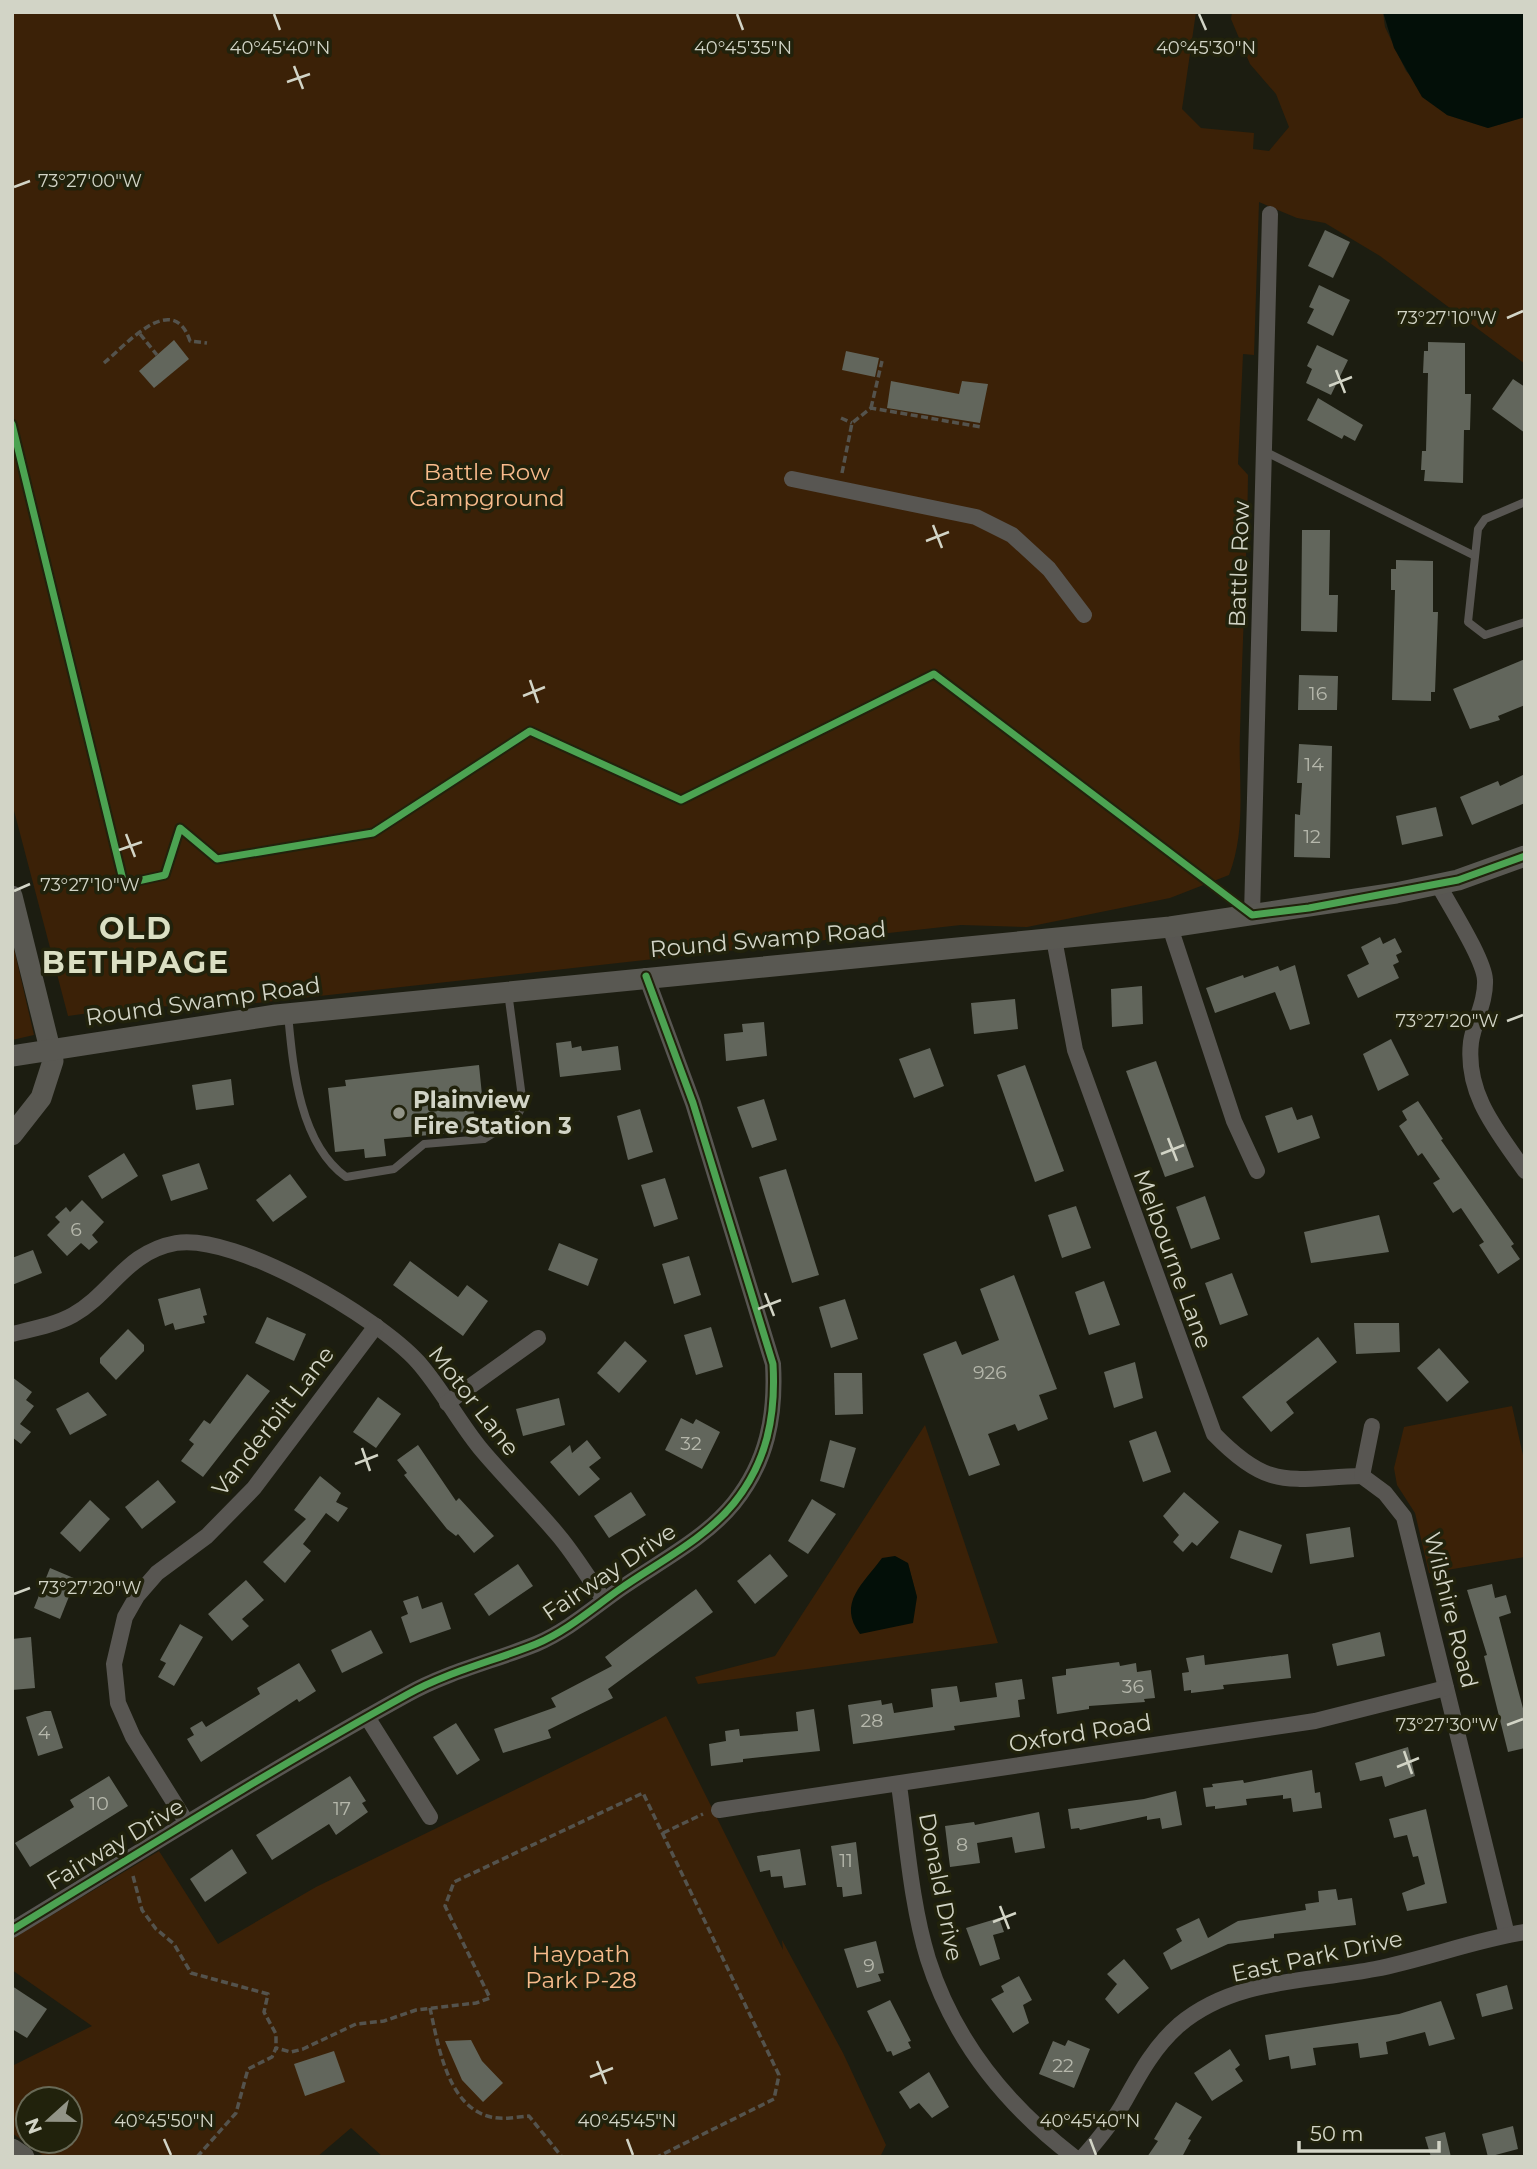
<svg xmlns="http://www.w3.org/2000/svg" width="1537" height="2169" font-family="Montserrat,sans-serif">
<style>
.green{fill:#3b2107;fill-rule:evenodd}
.water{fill:#030f08}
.building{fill:#62665c}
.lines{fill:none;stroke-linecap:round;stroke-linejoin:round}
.path{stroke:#54534d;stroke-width:3.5;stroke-dasharray:7 3.5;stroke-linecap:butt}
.lane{stroke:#585652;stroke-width:8}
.street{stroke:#585652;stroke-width:16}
.secondary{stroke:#595852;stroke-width:21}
.cycleway-casing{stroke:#21220c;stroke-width:11}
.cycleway{stroke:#4ca352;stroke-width:7}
.ticks{fill:none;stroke:#d2d4c6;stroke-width:2.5}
.poi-dot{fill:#929487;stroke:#21220c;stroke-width:2.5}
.labels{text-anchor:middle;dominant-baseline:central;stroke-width:7;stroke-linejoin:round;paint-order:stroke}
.number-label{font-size:19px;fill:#b6b8ac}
.park-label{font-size:23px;fill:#f8bb8c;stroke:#21220c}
.street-label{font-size:23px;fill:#d2d4c6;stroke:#21220c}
.poi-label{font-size:23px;font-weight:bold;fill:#d2d4c6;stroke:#21220c;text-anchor:start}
.district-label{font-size:30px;font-weight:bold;letter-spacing:2px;fill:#dbdfc3;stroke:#21220c}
.ticks-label{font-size:18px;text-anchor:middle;fill:#d2d4c6;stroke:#21220c;stroke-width:7;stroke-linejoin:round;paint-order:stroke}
</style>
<rect width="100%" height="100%" fill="#1c1d11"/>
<g class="green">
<path d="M12,12H1196L1182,109L1201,128L1254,133L1253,149L1269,151L1289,127L1276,94L1250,64L1231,19L1232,12H1383L1385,27L1406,71L1447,115L1488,128L1525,117V364L1380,256L1325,223L1297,218L1259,202L1254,355L1243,354L1238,464L1248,475C1247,561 1242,646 1240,732C1238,781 1247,828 1229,875L1170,898L1027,927L961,925L221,1007L140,1006L68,1016L12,803Z"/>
<path d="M12,940L34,1035L12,1040Z"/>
<path d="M1512,1406L1525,1464V1557L1429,1573L1415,1513L1397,1485L1394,1468L1404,1427Z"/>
<path d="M925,1425L998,1643L698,1684L695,1677L775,1656ZM895,1556L908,1564L917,1597Z"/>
<path d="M666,1716L783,1950L782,1940L843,2053L886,2145L880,2157H383L351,2128L317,2157H45L12,2133V2066L92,2026L12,1970V1939L159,1851L218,1944L316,1887ZM28,2099H70V2141H28Z"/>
</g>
<g class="water">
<path d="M1383,12H1525V117L1488,128L1447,115L1422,97L1394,48Z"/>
<path d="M895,1556L908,1563L917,1597L913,1623L860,1634C837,1603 863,1584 882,1558Z"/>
</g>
<g class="building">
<path d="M1325,230L1350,242L1333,278L1308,266Z"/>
<path d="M1319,285L1350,300L1333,336L1307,323L1314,309L1309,307Z"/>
<path d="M174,340L189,359L154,388L139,371Z"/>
<path d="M1428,342L1465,343V394H1471L1470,430H1464L1463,483L1424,481L1425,470H1421L1422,451H1426L1428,373H1423L1424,351H1428Z"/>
<path d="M1317,345L1348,360L1331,395L1306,383L1312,369L1307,366Z"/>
<path d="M846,351L879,358L875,377L842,370Z"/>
<path d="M1513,379L1525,387V433L1492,409Z"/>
<path d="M891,381L959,394L962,381L988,384L980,423L887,408Z"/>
<path d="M1318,398L1363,425L1355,441L1344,435L1342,439L1307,420Z"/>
<path d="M1302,530H1330L1329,595H1338L1337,632L1301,631Z"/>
<path d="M1396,560L1433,561V612H1438L1435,692H1431V701L1392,700L1395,590H1391V569H1396Z"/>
<path d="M1525,659V705L1498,716L1500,720L1470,729L1453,689Z"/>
<path d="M1299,675L1338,676L1337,710H1298Z"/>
<path d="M1299,744L1332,746L1330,858L1294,857L1295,814L1300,815L1302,783H1297Z"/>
<path d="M1525,774V803L1472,825L1460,797L1498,781L1500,786Z"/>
<path d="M1436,807L1443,836L1402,845L1396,816Z"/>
<path d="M1380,937L1383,944L1395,938L1402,952L1396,955L1399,962L1393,965L1399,978L1358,998L1347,975L1369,964L1361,947Z"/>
<path d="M1295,965L1310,1024L1290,1030L1275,992L1215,1013L1206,988L1243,975L1244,978L1278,966L1280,971Z"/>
<path d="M1142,986L1143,1024L1112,1027L1111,989Z"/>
<path d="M1015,999L1018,1029L974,1034L971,1003Z"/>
<path d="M764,1022L767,1056L726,1061L724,1034L743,1032L742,1024Z"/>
<path d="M1391,1039L1409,1075L1378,1091L1363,1054Z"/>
<path d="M571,1041L572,1048L581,1046L582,1051L618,1046L621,1070L560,1077L556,1043Z"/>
<path d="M930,1048L944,1086L914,1098L899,1059Z"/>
<path d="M1156,1061L1194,1167L1165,1177L1126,1071Z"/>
<path d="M479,1065L483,1105L473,1106L476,1131L384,1139L386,1156L365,1158L364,1149L335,1152L328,1088L346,1086L345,1080Z"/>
<path d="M1025,1065L1064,1171L1035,1182L997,1075Z"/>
<path d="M231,1079L234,1105L196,1110L192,1085Z"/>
<path d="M764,1099L777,1140L752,1148L737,1107Z"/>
<path d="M1418,1101L1443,1139L1441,1140L1514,1244L1511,1246L1520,1259L1498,1274L1479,1245L1484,1242L1461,1208L1453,1213L1433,1183L1440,1179L1422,1153L1418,1156L1399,1126L1407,1120L1402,1111Z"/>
<path d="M1292,1107L1297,1120L1312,1115L1320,1138L1278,1153L1265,1116Z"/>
<path d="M640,1109L653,1152L628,1160L617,1116Z"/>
<path d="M124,1153L138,1176L102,1199L88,1176Z"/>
<path d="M199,1163L208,1189L171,1201L162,1175Z"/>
<path d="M786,1169L819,1275L792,1283L759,1177Z"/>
<path d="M290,1174L307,1197L273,1222L256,1200Z"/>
<path d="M665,1178L678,1219L654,1227L641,1185Z"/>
<path d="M1205,1196L1220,1239L1191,1249L1176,1207Z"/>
<path d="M82,1200L104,1222L92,1235L98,1242L89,1250L81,1243L67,1256L47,1235L60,1222L55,1217L66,1207L70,1212Z"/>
<path d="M1076,1206L1091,1248L1062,1258L1048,1215Z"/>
<path d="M1379,1215L1389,1252L1311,1263L1304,1232Z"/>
<path d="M559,1243L598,1259L588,1286L548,1270Z"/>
<path d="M33,1250L42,1273L12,1285V1258Z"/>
<path d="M689,1256L701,1295L674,1304L662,1264Z"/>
<path d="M410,1261L458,1297L467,1285L488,1301L463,1336L393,1285Z"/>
<path d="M1232,1273L1248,1315L1220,1325L1205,1283Z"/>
<path d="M1014,1275L1057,1389L1039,1395L1048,1419L1018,1431L1015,1424L988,1434L1000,1465L969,1476L923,1354L956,1341L962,1355L999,1340L980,1289Z"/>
<path d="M1104,1281L1120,1325L1089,1335L1075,1292Z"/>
<path d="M200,1288L207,1315L203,1316L205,1323L175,1330L173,1323L165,1326L158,1299Z"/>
<path d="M845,1299L858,1339L831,1348L819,1307Z"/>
<path d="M267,1317L306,1334L294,1361L255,1343Z"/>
<path d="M1354,1323H1399L1400,1352L1356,1354Z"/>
<path d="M711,1327L723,1367L696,1375L684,1335Z"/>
<path d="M128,1329L144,1345V1351L116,1380L100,1363V1358Z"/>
<path d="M1318,1337L1337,1362L1286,1402L1294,1413L1271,1432L1242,1397Z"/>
<path d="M625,1341L647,1361L619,1393L597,1373Z"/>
<path d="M1439,1348L1469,1382L1447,1402L1417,1368Z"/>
<path d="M1135,1362L1143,1398L1114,1408L1104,1372Z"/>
<path d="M834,1373H862L863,1414L835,1415Z"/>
<path d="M247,1374L270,1391L203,1477L181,1461L194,1444L189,1440L204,1420L210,1424Z"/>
<path d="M12,1377L32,1392L26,1400L34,1406L20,1424L31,1432L21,1444L12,1437Z"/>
<path d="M88,1392L107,1415L70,1435L56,1409Z"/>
<path d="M378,1397L401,1414L376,1448L353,1432Z"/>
<path d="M559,1398L565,1425L523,1436L516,1409Z"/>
<path d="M681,1418L693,1424L696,1419L720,1432L702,1469L665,1450Z"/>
<path d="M1156,1431L1171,1472L1143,1482L1129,1441Z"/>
<path d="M587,1440L601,1458L589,1467L600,1479L579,1496L550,1462L570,1445L572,1453Z"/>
<path d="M830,1440L856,1448L844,1488L820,1481Z"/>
<path d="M418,1445L456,1501L459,1498L494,1536L474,1553L458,1534L456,1536L447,1529L404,1475L407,1473L397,1460Z"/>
<path d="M320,1476L341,1493L336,1502L348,1508L338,1522L326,1513L303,1544L311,1551L285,1583L263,1562L306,1519L294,1510Z"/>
<path d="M158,1480L176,1502L142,1529L125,1507Z"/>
<path d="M631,1492L646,1515L609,1538L594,1516Z"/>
<path d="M1184,1492L1219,1522L1197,1546L1192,1542L1183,1552L1173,1542L1179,1535L1163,1516Z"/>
<path d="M812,1499L836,1514L808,1554L788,1541Z"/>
<path d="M90,1500L110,1519L80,1552L60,1533Z"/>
<path d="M1350,1527L1354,1557L1310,1564L1306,1534Z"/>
<path d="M1239,1530L1282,1545L1272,1573L1230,1558Z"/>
<path d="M770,1554L788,1576L755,1604L737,1581Z"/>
<path d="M518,1564L533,1586L489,1616L474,1594Z"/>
<path d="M50,1568L76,1579L60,1619L34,1608Z"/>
<path d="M246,1580L264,1600L242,1619L249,1626L232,1641L208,1614Z"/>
<path d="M1492,1584L1495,1598L1506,1595L1511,1613L1499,1617L1525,1716V1748L1508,1752L1484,1656L1487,1655L1467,1590Z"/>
<path d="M696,1589L713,1612L608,1689L613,1698L548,1730L551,1738L503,1753L494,1729L556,1707L551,1698L612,1666L605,1657Z"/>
<path d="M418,1596L422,1609L442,1602L451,1629L410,1643L401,1617L408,1614L403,1601Z"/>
<path d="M180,1624L203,1637L174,1686L158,1677L166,1663L160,1660Z"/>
<path d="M371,1630L383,1653L342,1673L331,1650Z"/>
<path d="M1380,1632L1385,1656L1337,1666L1332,1644Z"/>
<path d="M31,1637L35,1688L12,1690V1639Z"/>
<path d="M1288,1654L1291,1678L1223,1685L1224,1689L1191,1693V1690L1184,1691L1182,1673L1189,1672L1186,1658L1204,1655L1205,1665Z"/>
<path d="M1119,1662L1120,1666L1136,1663L1137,1672L1151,1670L1155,1698L1144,1699L1145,1702L1089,1706V1709L1057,1714L1052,1677L1066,1675V1669Z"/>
<path d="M299,1663L316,1691L299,1702L297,1699L201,1762L187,1739L194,1735L190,1728L202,1721L206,1727L260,1694L257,1688Z"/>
<path d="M1022,1679L1025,1699L1018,1700L1020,1717L954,1726L955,1730L853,1744L848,1705L881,1700L882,1705L892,1703L894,1713L933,1707L931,1689L957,1686L960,1702L997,1697L995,1683Z"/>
<path d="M814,1709L820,1751L743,1759V1762L711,1766L709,1744L726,1741L725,1731L739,1729L740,1736L798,1731L796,1712Z"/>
<path d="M45,1711H51L63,1748L38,1756L26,1717Z"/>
<path d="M456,1723L480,1760L457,1775L433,1737Z"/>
<path d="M1408,1747L1415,1776L1385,1787L1382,1776L1360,1781L1355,1763Z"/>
<path d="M1312,1770L1315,1793L1320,1792L1322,1808L1293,1812L1291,1798L1283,1799V1795L1246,1799L1247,1805L1215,1809V1806L1206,1807L1203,1788L1213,1787L1212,1784L1243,1780L1244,1783Z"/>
<path d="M109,1776L128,1806L30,1867L15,1843L74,1807L70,1800Z"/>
<path d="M350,1776L366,1801L362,1803L368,1812L336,1835L329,1824L272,1860L256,1835Z"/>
<path d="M1176,1791L1182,1825L1162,1829L1160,1818L1147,1820V1816L1080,1830L1079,1828L1071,1829L1068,1809L1144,1799Z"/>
<path d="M1426,1809L1447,1903L1407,1911L1402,1893L1425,1884L1418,1856L1413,1857L1407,1835L1394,1838L1389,1819Z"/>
<path d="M1039,1812L1045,1848L1015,1853L1012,1837L977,1843L980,1863L950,1867L945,1826L974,1822L975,1825Z"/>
<path d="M856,1842L862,1894L843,1897L842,1887H837L831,1846Z"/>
<path d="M232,1849L247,1873L205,1902L190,1879Z"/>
<path d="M800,1849L806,1885L784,1888L782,1876L771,1877L770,1870L760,1872L757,1856Z"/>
<path d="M1336,1889L1338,1900L1352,1898L1356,1925L1274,1934V1938L1228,1944L1171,1970L1163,1953L1182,1941L1176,1929L1199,1918L1208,1938L1238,1921L1306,1910L1305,1904L1319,1902L1318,1891Z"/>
<path d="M999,1918L1004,1932L993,1935L1000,1959L980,1966L966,1928Z"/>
<path d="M876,1941L884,1973L878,1974L881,1981L857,1988L844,1949Z"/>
<path d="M1124,1959L1149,1988L1118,2014L1105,1999L1117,1984L1107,1974Z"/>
<path d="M1019,1976L1032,2000L1023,2005L1029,2023L1013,2033L991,1999L1004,1992L1001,1986Z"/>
<path d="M1507,1985L1513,2009L1482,2017L1476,1994Z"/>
<path d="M12,1986L47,2009L27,2038L12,2029Z"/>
<path d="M890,2000L911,2041L908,2042L911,2048L893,2056L891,2051L887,2052L867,2011Z"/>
<path d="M1441,2001L1455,2039L1429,2046L1425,2032L1386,2042L1388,2054L1360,2058L1358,2043L1313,2048L1316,2065L1291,2069L1289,2056L1269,2060L1265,2035L1399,2014Z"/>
<path d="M471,2040L482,2061L503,2083L483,2102L462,2080L445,2041Z"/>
<path d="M1068,2040L1090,2049L1074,2088L1039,2074L1053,2041L1065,2046Z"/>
<path d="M1230,2049L1240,2065L1235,2069L1243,2081L1212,2101L1194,2073Z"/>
<path d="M334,2051L345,2082L305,2096L294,2064Z"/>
<path d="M929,2072L949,2107L932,2118L919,2103L910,2109L899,2092Z"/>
<path d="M1176,2102L1202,2117L1188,2139L1191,2140L1182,2157H1147L1158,2141L1154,2139Z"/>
<path d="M1513,2126L1518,2149L1488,2157L1482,2134Z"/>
<path d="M1445,2132L1451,2157H1431L1425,2137Z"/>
</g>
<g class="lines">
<g class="path">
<path d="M140,334L157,355"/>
<path d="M104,363C127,344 173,290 190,341L207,343"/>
<path d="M871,408L882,361"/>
<path d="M841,418L852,423"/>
<path d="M842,473L852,423L871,408L981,427"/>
<path d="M663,1833L703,1814"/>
<path d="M133,1876L142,1910L156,1929L174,1944L191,1973L268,1994L264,2012L276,2034V2048"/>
<path d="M430,2008C438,2044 447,2107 491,2117C503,2120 517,2117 529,2116L562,2157"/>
<path d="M197,2157L236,2113L248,2069L272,2057L276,2048L291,2052L303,2049L356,2024L384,2021L416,2010L476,2003L490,1998L445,1906L454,1882L643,1793L779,2075L774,2099L657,2157"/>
</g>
<g class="lane">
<path d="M1264,451L1473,555"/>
<path d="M1525,502L1485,519L1478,529L1468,622L1485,635L1525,622"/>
<path d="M288,1014C293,1067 299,1143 346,1177L394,1169L424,1144L484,1139L515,1120L523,1105L508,992"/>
</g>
<g class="street">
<path d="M792,479L976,517L1012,535L1049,569L1084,615"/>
<path d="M1438,884C1449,905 1484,959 1485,980C1486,1002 1474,1021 1471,1042C1465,1094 1497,1131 1525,1171"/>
<path d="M1252,915L1270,214"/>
<path d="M1170,927L1234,1121L1257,1171"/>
<path d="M1054,939L1075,1050L1214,1434C1270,1492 1289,1478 1362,1476"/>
<path d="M12,1334C32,1329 55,1325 73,1315C112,1293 126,1252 176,1243C236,1233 377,1317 418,1362C441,1388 458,1421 480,1448C505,1478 533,1505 558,1535C575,1555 589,1579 604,1600"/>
<path d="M447,1403L538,1338"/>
<path d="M1362,1476L1385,1493L1404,1517L1507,1935"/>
<path d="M1362,1476L1372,1426"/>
<path d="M367,1717L430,1817"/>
<path d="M899,1785C907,1842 911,1903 928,1959C954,2041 1006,2105 1074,2157"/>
<path d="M719,1810L1315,1721L1446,1688"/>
<path d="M187,1823L133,1737L118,1703L114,1664L125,1617L137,1596L157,1573L207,1536L254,1488L376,1326"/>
<path d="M12,1930C143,1850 274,1768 408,1694C447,1672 494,1661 536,1644C567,1631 593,1608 620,1589C657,1563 705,1539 734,1503C767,1462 776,1416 773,1364L693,1103L646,976"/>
<path d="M1083,2157C1098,2140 1113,2122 1124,2102C1140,2073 1154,2047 1179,2025C1235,1978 1308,1982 1375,1969C1426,1959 1474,1940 1525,1932"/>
</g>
<g class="secondary">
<path d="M12,896L53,1061L41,1098L12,1135"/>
<path d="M12,1056L276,1015L1170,927L1396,893L1458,880L1525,856"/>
<path d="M12,2149L24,2157"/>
</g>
<g class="cycleway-casing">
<g id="cycleway">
<path d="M12,424L124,884L165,875L180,828L217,859L373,833L530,731L681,800L934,674L1252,915L1309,908L1458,880L1525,856"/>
<path d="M12,1930C143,1850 274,1768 408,1694C447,1672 494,1661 536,1644C567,1631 593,1608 620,1589C657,1563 705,1539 734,1503C767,1462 776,1416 773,1364L693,1103L646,976"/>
</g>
</g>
<use href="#cycleway" class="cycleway"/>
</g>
<path class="ticks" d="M274,14L280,30M737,14L743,30M1199,14L1206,30M294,66L303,89M287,82L310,74M14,187L30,181M1507,318L1523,311M1336,370L1345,393M1329,386L1352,377M933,525L942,548M926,541L949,532M530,680L538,703M523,696L545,687M126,834L135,857M119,850L142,842M14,891L30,884M1507,1021L1523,1015M1168,1138L1177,1161M1161,1154L1184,1145M765,1293L774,1316M758,1309L781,1300M362,1448L370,1471M355,1464L378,1455M14,1594L30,1588M1507,1725L1523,1719M1404,1751L1412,1774M1397,1767L1419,1758M1000,1906L1009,1929M993,1922L1016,1913M597,2061L606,2084M590,2077L613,2068M164,2139L171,2155M627,2139L633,2155M1090,2139L1096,2155"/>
<circle class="poi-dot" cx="399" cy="1113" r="7"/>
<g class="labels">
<g class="number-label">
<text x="1318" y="693">16</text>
<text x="1314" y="764">14</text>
<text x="1312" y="836">12</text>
<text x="76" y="1229">6</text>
<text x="990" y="1372">926</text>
<text x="691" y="1443">32</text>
<text x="1133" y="1686">36</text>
<text x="872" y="1720">28</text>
<text x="44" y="1732">4</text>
<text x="99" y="1803">10</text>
<text x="342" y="1808">17</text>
<text x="962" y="1844">8</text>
<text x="846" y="1860">11</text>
<text x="869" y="1965">9</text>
<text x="1063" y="2065">22</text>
</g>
<g class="park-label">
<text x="487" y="472">Battle Row<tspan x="487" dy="26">Campground</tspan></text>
<text x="581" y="1954">Haypath<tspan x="581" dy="26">Park P-28</tspan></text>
</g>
<g class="street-label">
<text transform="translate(1239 564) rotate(-88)">Battle Row</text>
<text transform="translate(768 939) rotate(-5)">Round Swamp Road</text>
<text transform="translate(203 1001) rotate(-8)">Round Swamp Road</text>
<text transform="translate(1173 1259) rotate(70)">Melbourne Lane</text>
<text transform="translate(474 1401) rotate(52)">Motor Lane</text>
<text transform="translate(273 1421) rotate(-52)">Vanderbilt Lane</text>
<text transform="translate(609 1572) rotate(-34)">Fairway Drive</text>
<text transform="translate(1451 1610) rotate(76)">Wilshire Road</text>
<text transform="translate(1080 1733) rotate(-9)">Oxford Road</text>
<text transform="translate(115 1844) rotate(-31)">Fairway Drive</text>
<text transform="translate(941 1887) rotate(79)">Donald Drive</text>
<text transform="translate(1317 1956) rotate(-12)">East Park Drive</text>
</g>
<g class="poi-label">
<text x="413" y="1100">Plainview<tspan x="413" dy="26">Fire Station 3</tspan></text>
</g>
<g class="district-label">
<text x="136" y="928">OLD<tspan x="136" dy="34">BETHPAGE</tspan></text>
</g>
</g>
<g class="ticks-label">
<text x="280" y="54">40°45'40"N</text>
<text x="743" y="54">40°45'35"N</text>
<text x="1206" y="54">40°45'30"N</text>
<text x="90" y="187">73°27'00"W</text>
<text x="1447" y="324">73°27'10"W</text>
<text x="90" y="891">73°27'10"W</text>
<text x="1447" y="1027">73°27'20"W</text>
<text x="90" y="1594">73°27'20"W</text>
<text x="1447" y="1731">73°27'30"W</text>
<text x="164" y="2127">40°45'50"N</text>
<text x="627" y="2127">40°45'45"N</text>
<text x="1090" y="2127">40°45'40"N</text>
</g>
<rect width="1537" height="2169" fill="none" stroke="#d2d4c6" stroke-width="28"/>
<g transform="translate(49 2120) rotate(249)"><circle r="33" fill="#21220c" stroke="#686956" stroke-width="2"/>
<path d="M0-5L12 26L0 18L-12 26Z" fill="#929487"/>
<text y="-10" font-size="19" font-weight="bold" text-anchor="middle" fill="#d2d4c6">N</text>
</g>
<path d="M1299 2141v10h140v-10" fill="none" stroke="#d2d4c6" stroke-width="3.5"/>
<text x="1310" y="2141" font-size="21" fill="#d2d4c6" stroke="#21220c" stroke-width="5" paint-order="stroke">50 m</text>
</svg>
